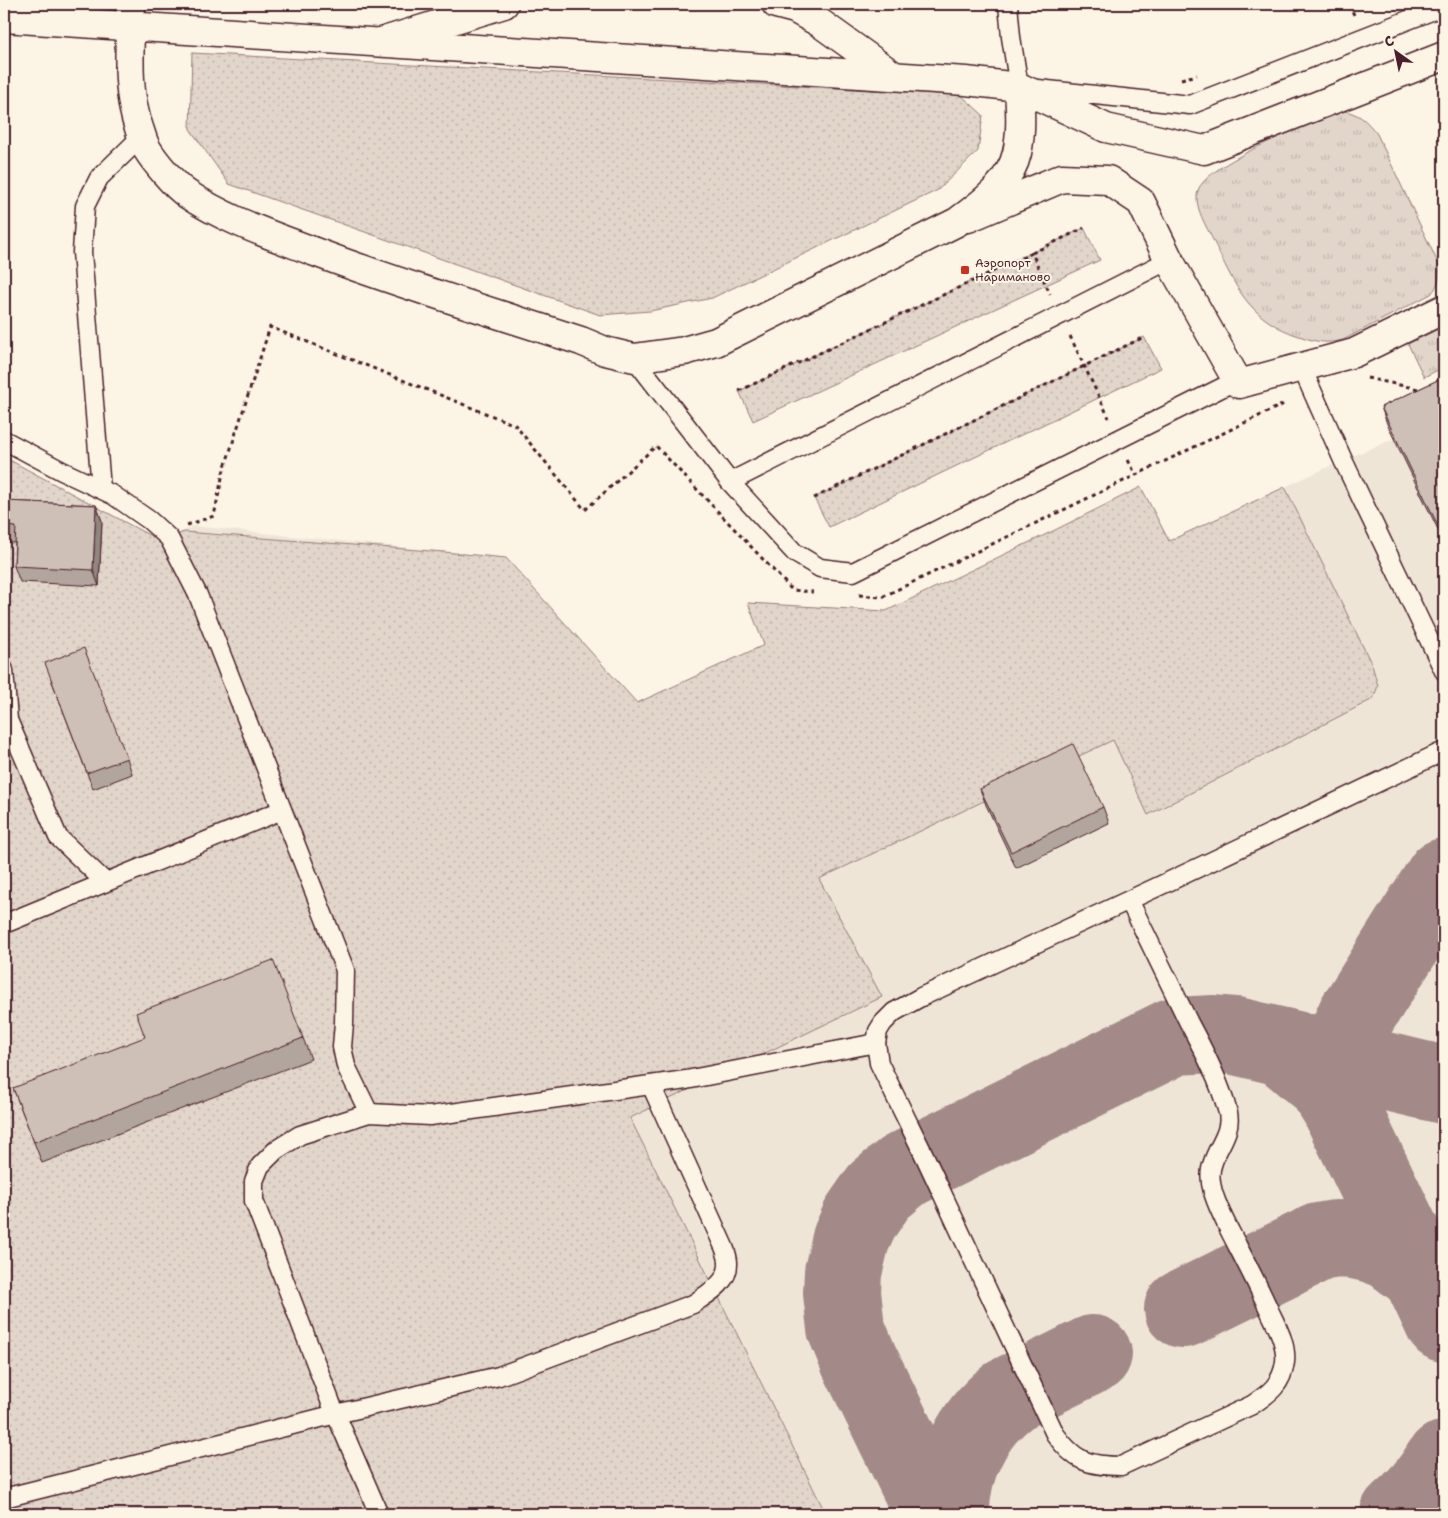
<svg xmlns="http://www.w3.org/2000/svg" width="1448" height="1518" font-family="'Shantell Sans',sans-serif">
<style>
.built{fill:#eee5d7}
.grass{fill:url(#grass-dots);stroke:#967a7a}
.park{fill:url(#park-tufts);stroke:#967a7a}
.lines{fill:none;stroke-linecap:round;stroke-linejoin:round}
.taxiway{stroke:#a38a88;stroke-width:78}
.lane-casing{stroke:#4a1f2b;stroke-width:21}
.street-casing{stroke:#4a1f2b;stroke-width:31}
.secondary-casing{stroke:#4a1f2b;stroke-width:31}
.path{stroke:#4a1f2b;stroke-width:3;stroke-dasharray:4 4;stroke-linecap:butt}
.lane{stroke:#fcf5e5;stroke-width:18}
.street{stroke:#fcf5e5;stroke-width:28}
.secondary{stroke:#fcf5e5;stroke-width:28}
.wall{fill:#b2a59d;stroke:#4a1f2b}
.shaded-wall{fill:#918680;stroke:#4a1f2b}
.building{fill:#cfc0b7;stroke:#4a1f2b}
.poi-dot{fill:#c8321e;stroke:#fcf5e5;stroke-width:2}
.labels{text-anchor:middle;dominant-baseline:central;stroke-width:4;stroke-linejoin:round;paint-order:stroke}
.poi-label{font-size:12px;fill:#4a1f2b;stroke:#fcf5e5;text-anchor:start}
</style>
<defs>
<pattern id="grass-dots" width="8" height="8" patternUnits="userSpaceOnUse" patternTransform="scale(1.25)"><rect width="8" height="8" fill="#e2d5ca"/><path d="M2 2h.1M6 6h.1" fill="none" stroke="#c3b6ae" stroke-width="1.8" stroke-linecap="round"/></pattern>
<pattern id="park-tufts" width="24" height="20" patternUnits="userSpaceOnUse" patternTransform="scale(1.25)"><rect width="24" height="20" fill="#e2d5ca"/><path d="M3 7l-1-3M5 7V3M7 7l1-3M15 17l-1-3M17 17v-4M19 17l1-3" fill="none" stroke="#c3b6ae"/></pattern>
</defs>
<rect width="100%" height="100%" fill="#fcf5e5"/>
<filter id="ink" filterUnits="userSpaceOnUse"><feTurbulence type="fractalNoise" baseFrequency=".02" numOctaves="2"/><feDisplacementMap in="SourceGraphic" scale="10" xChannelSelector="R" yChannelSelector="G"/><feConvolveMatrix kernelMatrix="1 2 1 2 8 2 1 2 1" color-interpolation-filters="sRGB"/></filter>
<g filter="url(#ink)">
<path class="built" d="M1444,396V1514H4V457L160,541L183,532L193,526L506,558L637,703L764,645L748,603L886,611L1053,531L1141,487L1169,541L1343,460L1394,439Z"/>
<g class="grass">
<path d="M192,53L961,95L983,115L978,151L938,190L712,298L650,311L600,315L229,184L190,129Z"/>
<path d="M1084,228L1100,260L753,421L739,391Z"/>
<path d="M1144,337L1161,368L829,527L814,498Z"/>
<path d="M4,457L160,541L184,532L444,552L506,558L637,703L764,645L748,603L886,611L1053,531L1141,487L1169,541L1285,487L1372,665L1378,686L1373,699L1148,815L1113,740L819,879L882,997L630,1118L826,1514H4Z"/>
</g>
<g class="park">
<path d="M1341,110C1360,114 1365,119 1377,134L1439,265C1440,277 1439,285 1431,294L1343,340C1327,344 1317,342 1302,337C1247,320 1235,285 1212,238C1205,224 1192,203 1199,188C1214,160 1310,124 1341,110Z"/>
<path d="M1444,326V367L1424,377L1408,344Z"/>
</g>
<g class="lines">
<g class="taxiway">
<path d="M1283,1047L1324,1082L1338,1103L1421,1274"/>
<path d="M1345,1113C1344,1091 1341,1068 1345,1046C1347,1035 1352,1025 1356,1016L1444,877"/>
<path d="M1183,1309L1319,1242L1336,1239L1354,1240L1372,1244L1391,1251L1421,1274L1444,1323"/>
<path d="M934,1514L859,1360L846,1328L842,1293L843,1272L851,1239L861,1217L879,1191L903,1171L926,1159L1175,1036L1214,1034L1236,1036L1444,1085"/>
<path d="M951,1514C950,1470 972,1424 1007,1397C1015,1391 1025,1388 1034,1383C1054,1374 1073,1364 1093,1354"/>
<path d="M1399,1514C1418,1498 1432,1481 1444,1460"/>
</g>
<g class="lane-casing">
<g id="lane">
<path d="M1008,4L1011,37L1019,87L1190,105L1444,6"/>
<path d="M634,358L730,482L795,553L820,568L853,572L1237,380"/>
<path d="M1301,366L1343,460L1444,671"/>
<path d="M4,440L62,471L113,495L149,520L169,538L198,595L345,970L344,1023L342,1047L346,1066L369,1113"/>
<path d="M730,482L1169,260"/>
<path d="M101,489L82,252L85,206L99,178L142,136"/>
<path d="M4,670L8,720L58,837L105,882"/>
<path d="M1129,900C1149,941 1169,982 1189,1023C1204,1051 1220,1082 1228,1113C1232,1131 1218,1146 1213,1162C1209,1172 1210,1182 1213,1192C1219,1212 1229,1229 1238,1247C1249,1268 1260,1290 1270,1312C1277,1327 1287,1344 1285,1362C1282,1384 1270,1393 1252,1405L1121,1466C1088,1466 1074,1461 1055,1434L926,1159L879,1063L876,1043L878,1031L883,1023L894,1012L921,997L1170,881L1444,751"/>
<path d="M4,924L282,810"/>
<path d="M4,1498L336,1414L499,1376L693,1304C707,1294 729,1283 728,1263C728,1258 726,1252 724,1247L651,1085"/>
<path d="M379,1514L331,1403L254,1201V1181L260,1166L276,1150L300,1135L369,1113L430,1116L686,1080L876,1043"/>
</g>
</g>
<g class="street-casing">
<g id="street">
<path d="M776,4L795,9L820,23L894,76"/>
<path d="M381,42L504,4"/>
<path d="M1019,87L1106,128L1204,150L1444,56"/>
<path d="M968,218L1062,178L1108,180L1141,202L1169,260L1239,384L1354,353L1444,309"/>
</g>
</g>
<g class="secondary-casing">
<path id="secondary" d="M4,18L966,81L1019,87C1020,108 1022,131 1017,153C1010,184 981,204 957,222L716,342L684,351L634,358L605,351L581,341C492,312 402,285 315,252C271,235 226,220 187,194C175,186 155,162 147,149C144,144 142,137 140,131C125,91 130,46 131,4"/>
</g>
<g class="path">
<path d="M1349,4L1355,17"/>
<path d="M1181,79L1197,75"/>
<path d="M1032,253L1084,228"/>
<path d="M1070,336L1109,418"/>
<path d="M1367,378L1423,390"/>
<path d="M739,391L1032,253L1050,294"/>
<path d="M1128,460L1136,475"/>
<path d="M814,498L1144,337"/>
<path d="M187,525L214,516L223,473L270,327L515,425L585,510L656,446L792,590L813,592"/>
<path d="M859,595L882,597L1286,403"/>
</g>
<use href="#lane" class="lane"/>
<use href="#street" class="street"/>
<use href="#secondary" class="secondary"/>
</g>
<g class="wall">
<path d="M1444,377V542L1387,424L1381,407Z"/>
<path d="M4,501L96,505L102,521L99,586L20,582L14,566L15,543L4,542Z"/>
<path d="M51,679L127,758L132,774L93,789Z"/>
<path d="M980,789L1103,807L1109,823L1016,868L986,805Z"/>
<path d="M303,1038L311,1059L42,1163L13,1088Z"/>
</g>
<path class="shaded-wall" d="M96,505L102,521L99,586L93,570Z"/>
<g class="building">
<path d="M1444,377V538L1381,407Z"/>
<path d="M4,501L96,505L93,570L14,566L16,527L4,526Z"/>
<path d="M84,648L127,758L87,773L45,663Z"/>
<path d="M1073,744L1103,807L1011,852L980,789Z"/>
<path d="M273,960L303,1038L34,1142L13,1088L145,1037L136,1013Z"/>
</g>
</g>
<rect class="poi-dot" x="960" y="265" width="10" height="10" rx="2.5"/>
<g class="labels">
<g class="poi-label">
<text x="975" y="263">Аэропорт<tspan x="975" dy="14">Нариманово</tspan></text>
</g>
</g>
<rect width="1448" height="1518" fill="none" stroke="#fcf5e5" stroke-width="20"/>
<rect x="10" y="10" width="1428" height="1498" fill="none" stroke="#4a1f2b" stroke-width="2" filter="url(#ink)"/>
<g transform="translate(1396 52) rotate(327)" stroke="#fcf5e5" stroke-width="4" paint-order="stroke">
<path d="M0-4L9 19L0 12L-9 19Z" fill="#4a1f2b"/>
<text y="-8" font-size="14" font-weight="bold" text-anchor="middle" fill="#4a1f2b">С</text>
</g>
</svg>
